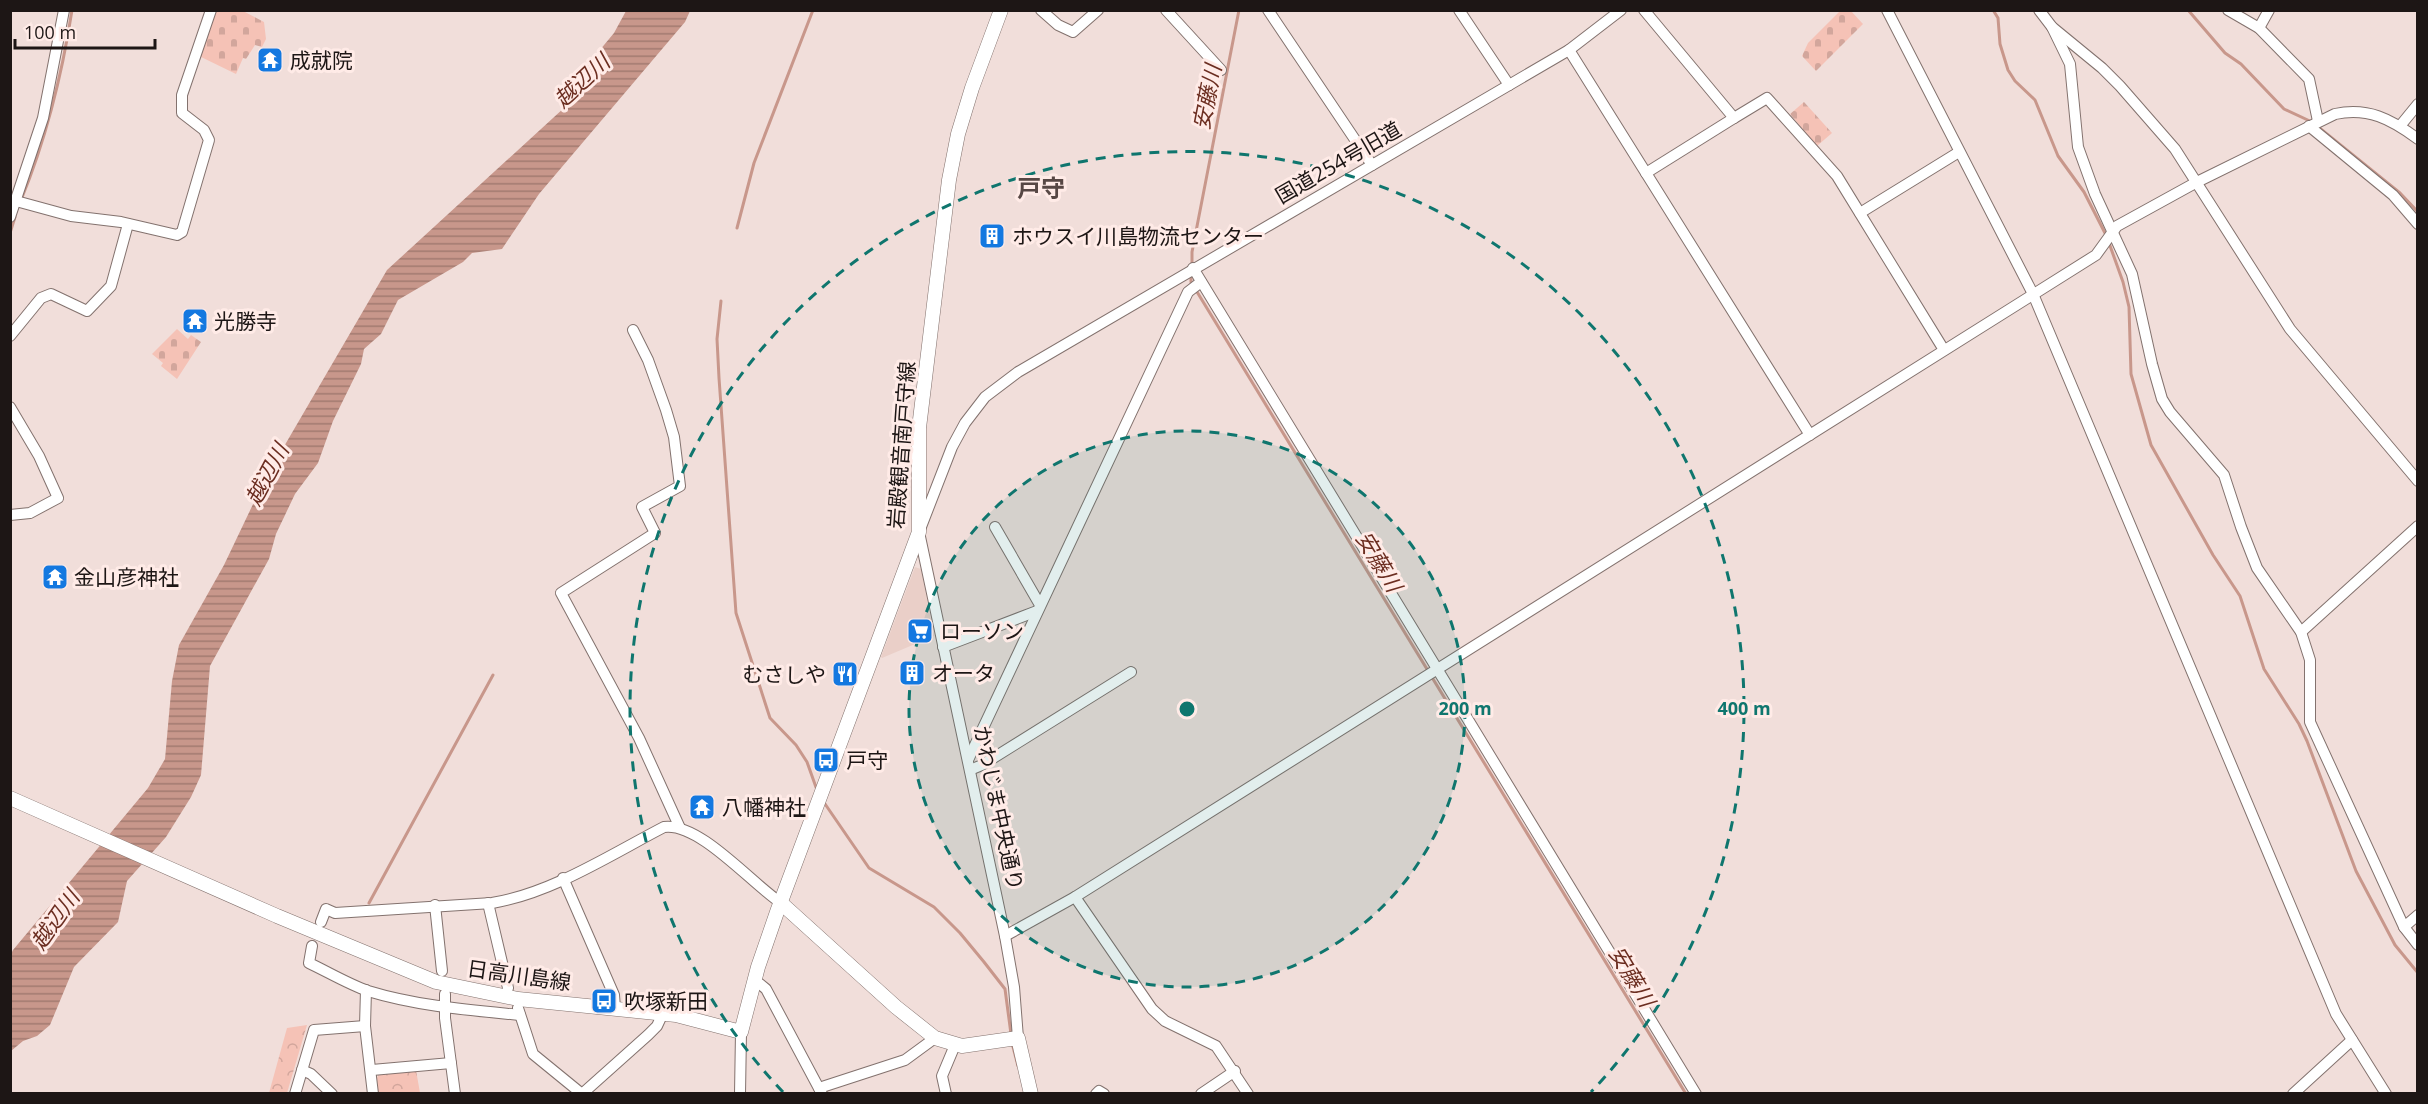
<svg xmlns="http://www.w3.org/2000/svg" width="2428" height="1104" font-family="'Open Sans','Noto Sans JP',sans-serif">
<style>
.built{fill:#eacfc8}
.cemetery{fill:url(#cemetery-stones)}
.park{fill:url(#park-crowns)}
.water{fill:url(#water-rules)}
.lines{fill:none;stroke-linecap:round;stroke-linejoin:round}
.stream{stroke:#c8978b;stroke-width:3}
.minor-casing{stroke:#83726e;stroke-width:12}
.major-casing{stroke:#83726e;stroke-width:15}
.minor{stroke:#fff;stroke-width:10}
.major{stroke:#fff;stroke-width:14}
.ring{fill:none;stroke:#0f766e;stroke-width:3;stroke-dasharray:10 8}
.labels{text-anchor:middle;dominant-baseline:central;stroke-width:6;stroke-linejoin:round;paint-order:stroke}
.poi-label{font-size:21px;fill:#1d1615;stroke:#ffebe7;text-anchor:start}
.street-label{font-size:21px;fill:#1d1615;stroke:#ffebe7}
.water-label{font-size:22px;font-style:italic;fill:#6c2e21;stroke:#ffebe7}
.quarter-label{font-size:24px;font-weight:bold;fill:#574744;stroke:#ffebe7}
.centre{fill:#0f766e;stroke:#ffebe7;stroke-width:3}
.ring-label{font-size:18px;text-anchor:middle;font-weight:bold;fill:#0f766e;stroke:#ffebe7;stroke-width:6;stroke-linejoin:round;paint-order:stroke}
</style>
<defs>
<pattern id="cemetery-stones" width="16" height="16" patternUnits="userSpaceOnUse" patternTransform="scale(1.5)"><rect width="16" height="16" fill="#f5c2b6"/><path d="M2 7V4a2 2 0 0 1 4 0v3zM10 15v-3a2 2 0 0 1 4 0v3z" fill="#d2a69c"/></pattern>
<pattern id="park-crowns" width="20" height="18" patternUnits="userSpaceOnUse" patternTransform="scale(1.5)"><rect width="20" height="18" fill="#f5c2b6"/><path d="M2 6a3 3 0 1 1 6 0M12 15a3 3 0 1 1 6 0" fill="none" stroke="#d2a69c"/></pattern>
<pattern id="water-rules" width="6" height="5" patternUnits="userSpaceOnUse" patternTransform="scale(1.5)"><rect width="6" height="5" fill="#c8978b"/><path d="M0 2.5h6" fill="none" stroke="#a27a70"/></pattern>
</defs>
<rect width="100%" height="100%" fill="#f1deda"/>
<path class="built" d="M915,567L921,569L934,636L882,658L881,657Z"/>
<g class="cemetery">
<path d="M214,11H243L264,22L266,39L262,47L255,45L246,59L243,58L236,74L199,56Z"/>
<path d="M1840,11H1851L1863,24L1816,71L1802,56L1808,43Z"/>
<path d="M1804,102L1832,133L1817,146L1790,114Z"/>
<path d="M177,329L188,339L191,335L201,342L177,379L161,366L163,363L152,354Z"/>
</g>
<g class="park">
<path d="M307,1025L287,1093H269L287,1028Z"/>
<path d="M416,1070L420,1093H378L377,1078L380,1072Z"/>
</g>
<path class="water" d="M626,11H690L685,22L539,194L502,249L472,253L463,262L398,300L381,334L364,349L361,364L333,421L318,463L295,494L276,534L269,559L210,666L201,775L191,797L166,837L127,881L118,922L74,967L50,1025L37,1036L23,1041L11,1051L10,956L13,950L148,788L165,759L172,681L179,645L224,565L255,500L279,455L387,270L565,107L570,86L614,33Z"/>
<g class="lines">
<g class="stream">
<path d="M1993,10L1998,18L2000,44L2008,70L2015,81L2035,100L2058,156L2084,192L2107,237"/>
<path d="M2188,10L2225,53L2241,64L2284,109L2312,122"/>
<path d="M2317,126L2400,193L2418,212"/>
<path d="M21,200C46,139 62,75 72,10"/>
<path d="M737,228L754,163L813,10"/>
<path d="M10,233L15,217"/>
<path d="M2109,243L2123,282L2129,307L2131,374L2151,445L2213,555L2240,596L2264,669L2299,724L2307,741L2356,871L2395,945L2418,973"/>
<path d="M1192,265V252L1239,10"/>
<path d="M1191,275V282L1686,1094"/>
<path d="M721,301L717,339L719,378L736,613L770,718L796,745L807,762L817,790"/>
<path d="M823,801L869,868L934,907L960,933L984,962L1005,989L1011,1034"/>
<path d="M369,903L493,675"/>
<path d="M1012,1043L1018,1066"/>
</g>
<g class="minor-casing">
<g id="minor">
<path d="M1041,10L1058,25L1073,32L1098,10"/>
<path d="M1166,10L1221,70"/>
<path d="M1268,10L1372,165"/>
<path d="M1459,10L1509,85"/>
<path d="M1644,10L1734,118L1767,98L1837,176L1944,350"/>
<path d="M1887,10L2033,294L2336,1014L2386,1094"/>
<path d="M2039,10L2052,27L2102,68L2120,86L2175,149L2290,329L2418,481"/>
<path d="M2228,10L2259,28L2309,79L2318,121"/>
<path d="M2052,27L2070,64L2078,147L2095,194L2132,274L2152,364L2162,399L2170,412L2224,475L2241,527L2257,568L2301,632L2310,660V722L2404,927L2418,945"/>
<path d="M2259,28L2269,10"/>
<path d="M1569,50L1810,435"/>
<path d="M2309,126L2393,195L2418,224"/>
<path d="M2400,126L2418,104"/>
<path d="M1646,173L1734,118"/>
<path d="M16,201L71,216L121,222L177,235L182,232L209,140L204,130L182,113V95L211,10"/>
<path d="M1860,213L1959,152"/>
<path d="M10,217L43,118L64,10"/>
<path d="M1193,268L1696,1094"/>
<path d="M633,330L648,360L666,410L674,437L680,486L642,507L655,533L561,593L639,738L680,828"/>
<path d="M10,336L41,298L51,294L87,311L111,286L128,224"/>
<path d="M10,407L39,456L58,498L30,513L10,515"/>
<path d="M995,527L1040,605"/>
<path d="M2301,632L2418,526"/>
<path d="M943,647L1037,611"/>
<path d="M968,760L1188,292L1201,282"/>
<path d="M970,770L982,765L1131,672"/>
<path d="M563,878L614,995L615,1008"/>
<path d="M1075,897L1152,1009L1165,1021L1216,1046L1248,1094"/>
<path d="M488,903L508,988"/>
<path d="M435,905L442,971"/>
<path d="M321,922L326,909L335,913L492,903C552,893 610,855 664,827C699,822 751,883 781,903"/>
<path d="M2404,927L2418,915"/>
<path d="M1005,936L1075,897L2096,255L2117,226L2197,182L2335,114C2368,107 2391,119 2418,139"/>
<path d="M312,946L309,963C328,972 348,984 368,991C417,1006 469,1010 520,1015"/>
<path d="M755,980L766,989L822,1094"/>
<path d="M366,990L365,1026L373,1094"/>
<path d="M445,994V1018L455,1094"/>
<path d="M518,1008L533,1054L582,1094"/>
<path d="M1018,1038L1014,987L1005,936L919,532L952,447L965,423L985,397L1018,372L1569,50L1621,10"/>
<path d="M302,1070L311,1074L332,1094"/>
<path d="M372,1070L451,1063"/>
<path d="M819,1088L905,1060L935,1038"/>
<path d="M295,1094L314,1030L365,1026"/>
<path d="M582,1094L648,1035L657,1026L663,1013"/>
<path d="M740,1094L741,1032"/>
<path d="M946,1094L942,1076L955,1045"/>
<path d="M1096,1094L1099,1091L1104,1094"/>
<path d="M1201,1094L1235,1071"/>
<path d="M2293,1094L2352,1040"/>
</g>
</g>
<g class="major-casing">
<g id="major">
<path d="M10,798L277,916L436,982L518,999L676,1015L741,1032L758,967L777,912L919,532V428L949,180L958,134L972,88L1001,10"/>
<path d="M781,903L896,1007L935,1038L962,1046L1018,1038L1031,1094"/>
</g>
</g>
<use href="#minor" class="minor"/>
<use href="#major" class="major"/>
</g>
<circle cx="1187" cy="709" r="278" fill="#0f766e" fill-opacity=".12"/>
<g class="ring">
<circle cx="1187" cy="709" r="278"/>
<path d="M783 1092A557 557 0 1 1 1591 1092"/>
</g>
<defs>
<g id="temple-square" transform="scale(1.35)"><rect x="-9" y="-9" width="18" height="18" rx="4" fill="#1378e0" stroke="#ffebe7"/><path d="M0-6L5-2H3V0L6.5 2.5H4V6H1.5V3h-3V6H-4V2.5H-6.5L-3 0V-2H-5Z" fill="#fff"/></g>
<g id="building-square" transform="scale(1.35)"><rect x="-9" y="-9" width="18" height="18" rx="4" fill="#1378e0" stroke="#ffebe7"/><path d="M-4-6H4V6H1V3H-1V6H-4ZM-2.5-4.3h1.7v1.8h-1.7ZM.8-4.3h1.7v1.8H.8ZM-2.5-1h1.7V.8h-1.7ZM.8-1h1.7V.8H.8Z" fill="#fff"/></g>
<g id="supermarket-square" transform="scale(1.35)"><rect x="-9" y="-9" width="18" height="18" rx="4" fill="#1378e0" stroke="#ffebe7"/><path d="M-6-5.5h2.5l.6 2H6L4.5 2H-2.5L-4.4-4H-6ZM-1.5 3.2a1.3 1.3 0 1 0 .1 0ZM3 3.2a1.3 1.3 0 1 0 .1 0Z" fill="#fff"/></g>
<g id="restaurant-square" transform="scale(1.35)"><rect x="-9" y="-9" width="18" height="18" rx="4" fill="#1378e0" stroke="#ffebe7"/><path d="M-5-6h1v4h1v-4h1v4h1v-4h1v5L-1.5 .5V6h-2V.5L-5-1ZM5-6V6H3V1.5H1.5Q1.5-4 5-6Z" fill="#fff"/></g>
<g id="bus-square" transform="scale(1.35)"><rect x="-9" y="-9" width="18" height="18" rx="4" fill="#1378e0" stroke="#ffebe7"/><path d="M-5-6H5V4H4V6H2V4H-2V6H-4V4H-5ZM-3.5-4V0h7V-4ZM-3.5 1.2v1.5H-2V1.2ZM2 1.2v1.5H3.5V1.2Z" fill="#fff"/></g>
</defs>
<g fill-rule="evenodd">
<use href="#temple-square" x="270" y="60"/>
<use href="#building-square" x="992" y="236"/>
<use href="#temple-square" x="195" y="321"/>
<use href="#temple-square" x="55" y="577"/>
<use href="#supermarket-square" x="920" y="631"/>
<use href="#building-square" x="912" y="673"/>
<use href="#restaurant-square" x="845" y="674"/>
<use href="#bus-square" x="826" y="760"/>
<use href="#temple-square" x="702" y="807"/>
<use href="#bus-square" x="604" y="1001"/>
</g>
<g class="labels">
<g class="poi-label">
<text x="290" y="60">成就院</text>
<text x="1012" y="236">ホウスイ川島物流センター</text>
<text x="214" y="321">光勝寺</text>
<text x="74" y="577">金山彦神社</text>
<text x="940" y="631">ローソン</text>
<text x="932" y="673">オータ</text>
<text x="826" y="674" text-anchor="end">むさしや</text>
<text x="846" y="760">戸守</text>
<text x="722" y="807">八幡神社</text>
<text x="624" y="1001">吹塚新田</text>
</g>
<g class="street-label">
<text transform="translate(1338 162) rotate(-30)">国道254号旧道</text>
<text transform="translate(901 445) rotate(-86)">岩殿観音南戸守線</text>
<text transform="translate(999 808) rotate(78)">かわじま中央通り</text>
<text transform="translate(519 975) rotate(8)">日高川島線</text>
</g>
<g class="water-label">
<text transform="translate(581 80) rotate(-43)">越辺川</text>
<text transform="translate(1206 97) rotate(-79)">安藤川</text>
<text transform="translate(266 474) rotate(-62)">越辺川</text>
<text transform="translate(1380 561) rotate(59)">安藤川</text>
<text transform="translate(54 919) rotate(-55)">越辺川</text>
<text transform="translate(1633 976) rotate(59)">安藤川</text>
</g>
<g class="quarter-label">
<text x="1041" y="187">戸守</text>
</g>
</g>
<circle cx="1187" cy="709" r="9" class="centre"/>
<g class="ring-label">
<text x="1465" y="715">200 m</text>
<text x="1744" y="715">400 m</text>
</g>
<rect width="2428" height="1104" fill="none" stroke="#1d1615" stroke-width="24"/>
<path d="M15 39v9h140v-9" fill="none" stroke="#1d1615" stroke-width="3"/>
<text x="24" y="39" font-size="18" fill="#1d1615" stroke="#ffebe7" stroke-width="4.5" paint-order="stroke">100 m</text>
</svg>
